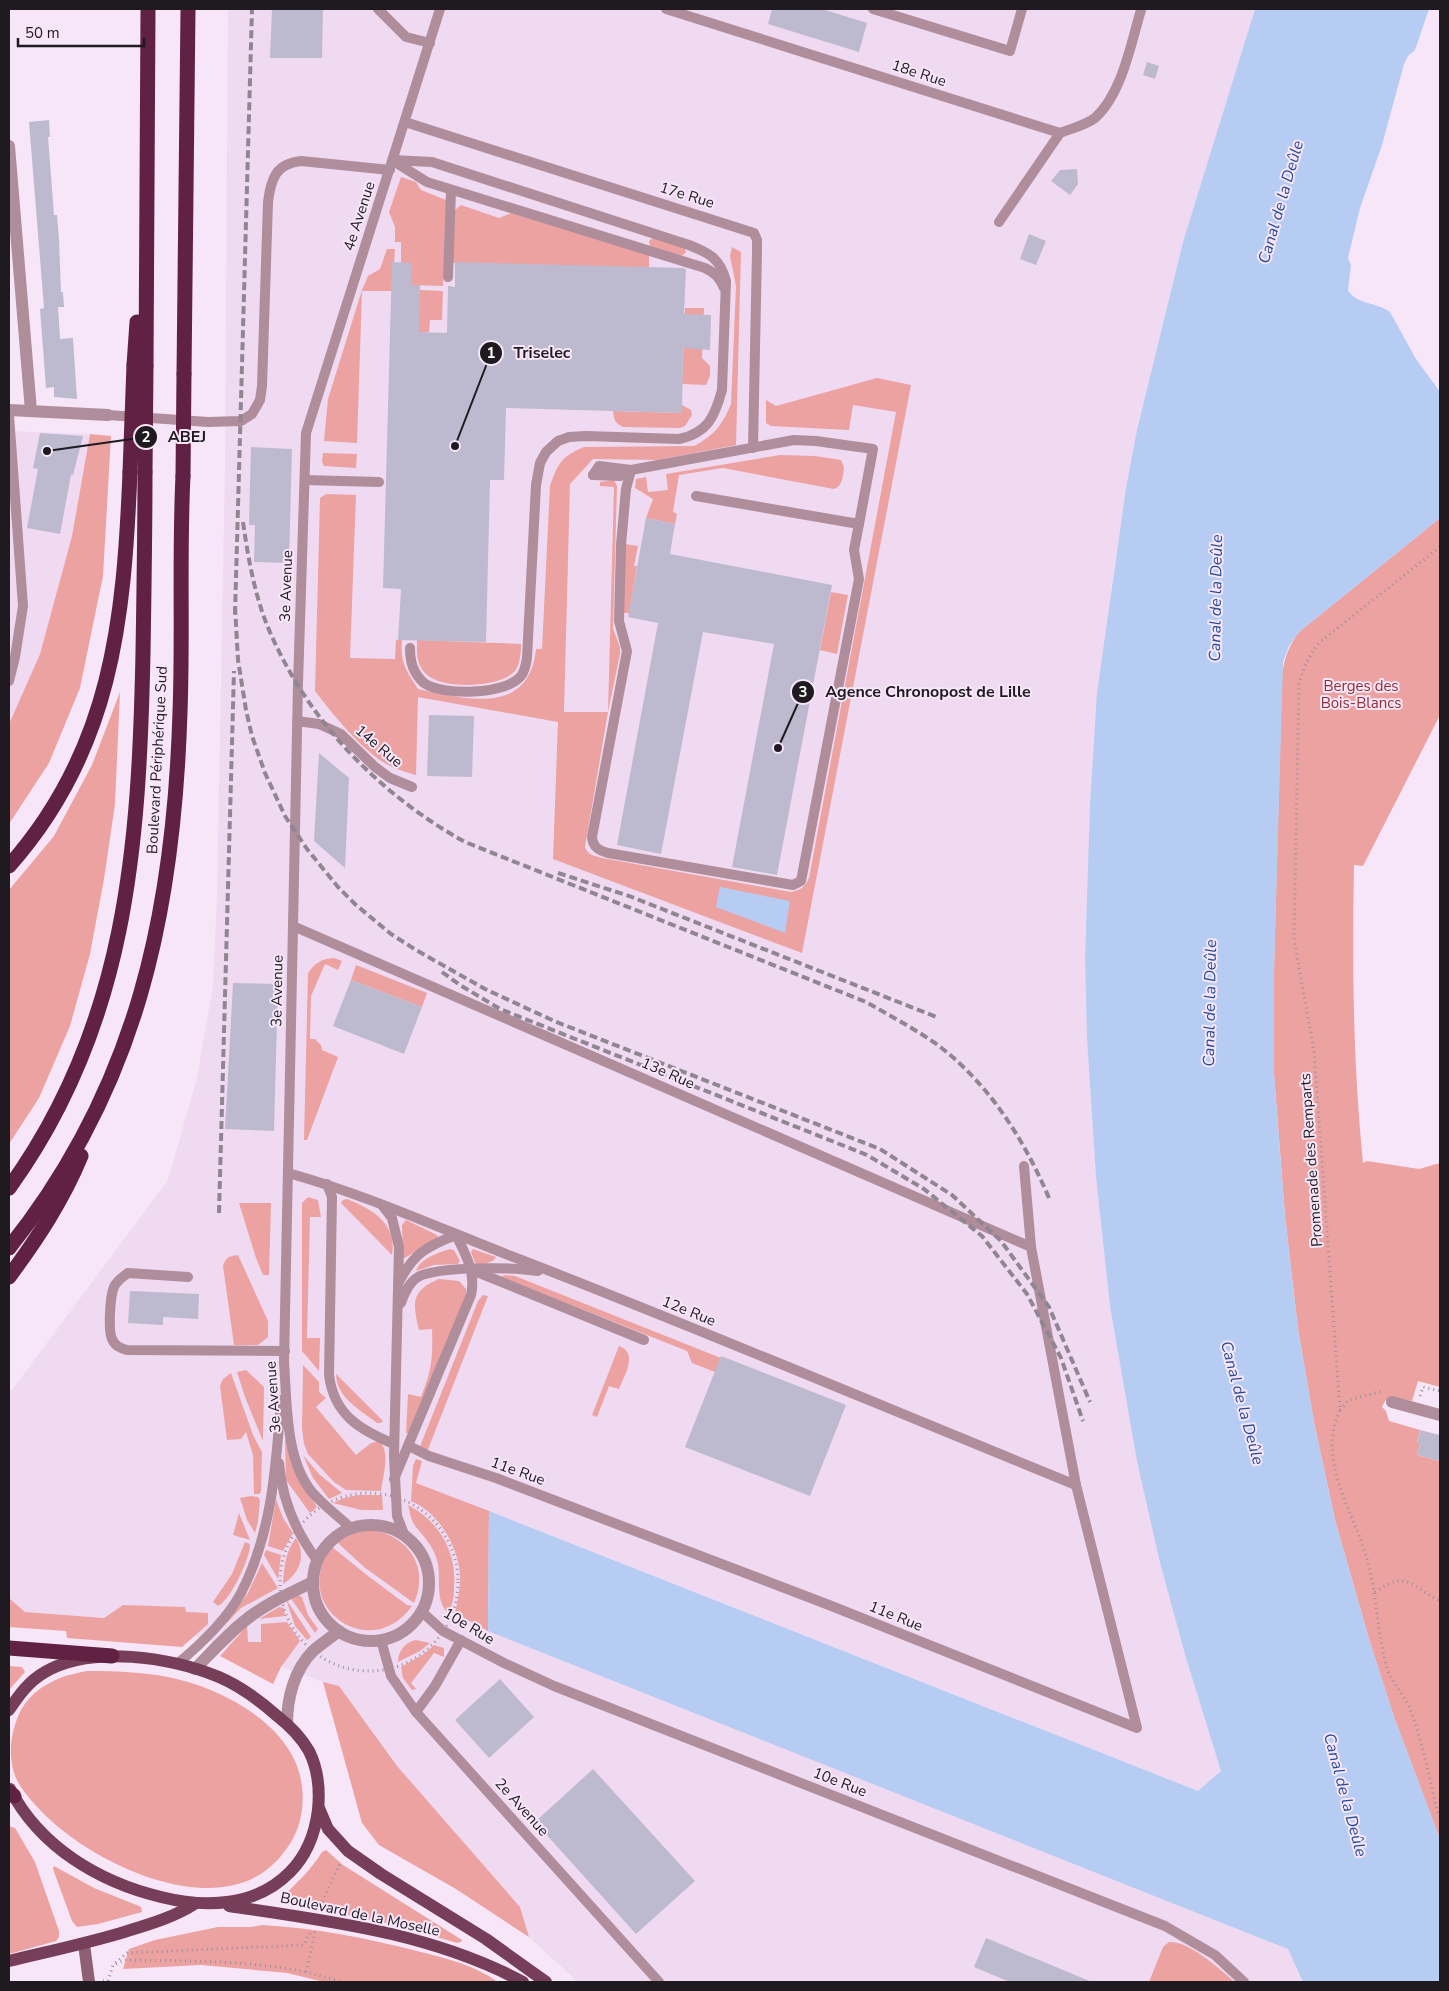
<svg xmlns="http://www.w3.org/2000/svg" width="1449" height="1991" font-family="'Nunito Sans',sans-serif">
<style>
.built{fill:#efdaf2}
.green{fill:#eca2a1}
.water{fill:#b6ccf3}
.building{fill:#bdbacf}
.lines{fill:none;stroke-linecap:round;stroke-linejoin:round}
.path{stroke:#9c909d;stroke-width:3;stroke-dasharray:1 4;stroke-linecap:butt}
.lane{stroke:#af8d9b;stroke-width:10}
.street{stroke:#af8d9b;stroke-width:12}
.secondary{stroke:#8f5f75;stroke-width:12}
.primary{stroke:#773e59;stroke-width:12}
.highway{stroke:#612142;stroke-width:15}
.rail{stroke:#908692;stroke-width:4;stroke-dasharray:8 4;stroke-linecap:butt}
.highway-bridge{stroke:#612142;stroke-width:15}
.labels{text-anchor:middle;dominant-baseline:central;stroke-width:4;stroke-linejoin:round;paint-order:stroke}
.street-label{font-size:15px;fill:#1f1a20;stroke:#f6e6f8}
.park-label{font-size:15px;fill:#8f2d34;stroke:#f6e6f8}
.water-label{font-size:16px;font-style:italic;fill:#274b96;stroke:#f6e6f8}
.leader{fill:none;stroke:#1f1a20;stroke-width:2}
.callout-dot{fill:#1f1a20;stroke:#f6e6f8;stroke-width:2}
.mark-label{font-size:15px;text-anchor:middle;font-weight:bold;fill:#fff}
.callout-label{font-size:16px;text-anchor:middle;font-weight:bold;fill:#1f1a20;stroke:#f6e6f8;stroke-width:4;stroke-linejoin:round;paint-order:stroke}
</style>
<rect width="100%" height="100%" fill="#f6e6f8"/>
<g class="built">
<path d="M228,9H1255L1183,242L1137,430L1126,488L1112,582L1090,805L1085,958L1087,1039L1096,1177L1110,1306L1160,1563L1186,1658L1221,1771L1198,1791L490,1511L1288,1949L1303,1982H578L529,1937L456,1889L379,1845L362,1823L323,1682L179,1630L105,1618L25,1612L9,1598V1394L168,1180L197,1078L213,986L217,898L225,467Z"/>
<path d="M9,431L90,434L72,536L40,654L9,724Z"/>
</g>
<g class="green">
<path d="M401,177L416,182L421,190L446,200L443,286L411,285L401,263V242H395V227L389,212Z"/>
<path d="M461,205L499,218L511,213L649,255V268L452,263L455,210Z"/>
<path d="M653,238L685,248L686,252L682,256L650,246L649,241Z"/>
<path d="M732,247L741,252L736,445L658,460L593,459L570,484L564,712H608L614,487L600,486V482L614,480L617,486L613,629L620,647V654L608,712L585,847C588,855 594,856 602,858L791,892C801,890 805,887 809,878L896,412L853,405L849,430L771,426L766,423V400L776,406L877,378L911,385L802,953L553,859L558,722L418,697L416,775C404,772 393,768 383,762C360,748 331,712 315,691L320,498L326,494L356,495L350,658L395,659L396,640H402C400,663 406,670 418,689C465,699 529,717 536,649H542L550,486C558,463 562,456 584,447L694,446C715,435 722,425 731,404L736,286L730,256Z"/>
<path d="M387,249H395L392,291H362L357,443L324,441L328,399L362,290L368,276L380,269Z"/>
<path d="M420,290L443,291L442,320H430L429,332H409Z"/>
<path d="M685,308H704L702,358L710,366V376L706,385L682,384Z"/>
<path d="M682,405L691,410L692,415L685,426L680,428L623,427C615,423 614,420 613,411L681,413Z"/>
<path d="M90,434L111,436L103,576L80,688L49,763L9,824V724L40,654L72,536Z"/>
<path d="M323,453L357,454L356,468L324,466L322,462Z"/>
<path d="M780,455L815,456L841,460L844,467C843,475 843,486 834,489L723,468L679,475L673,512L677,514L675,524L646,518L653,499L635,488L636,479L646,477L648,492L668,490L666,474Z"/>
<path d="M1440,518V715L1363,866L1354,865C1352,965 1353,1064 1363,1163L1367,1161L1419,1169L1440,1163V1387L1418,1381L1412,1401L1394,1397L1385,1401L1382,1407L1386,1411L1389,1421L1420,1430L1417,1442L1420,1443L1417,1455L1440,1461V1839L1394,1717L1369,1639L1335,1520L1314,1422L1298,1329L1285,1216L1274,1074V969L1282,676C1284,658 1289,646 1299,632Z"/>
<path d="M625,544L638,546L634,566H637L629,613H623Z"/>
<path d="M831,592L848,595L837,654L820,650Z"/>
<path d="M417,640L521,644C521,653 520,667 513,673C497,688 440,690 425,673C416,664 417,652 417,640Z"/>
<path d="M120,692L115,804L104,879L90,954L70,1026L39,1098L9,1144V890L54,836L92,765Z"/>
<path d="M334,958L342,961L338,970L325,964L311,996L310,1039H315L321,1045L322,1050L338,1057L307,1140H304L308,973C315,963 321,959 334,958Z"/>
<path d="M356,965L427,993L422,1007L351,980Z"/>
<path d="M308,1197L318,1200L321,1217H310L307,1338H320L319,1371L302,1351V1203Z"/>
<path d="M347,1199C372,1209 397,1223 392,1255L341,1203L343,1200Z"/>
<path d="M239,1203H271L269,1275H263L256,1258Z"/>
<path d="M406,1220L437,1235L438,1238L403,1259L402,1225Z"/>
<path d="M449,1249L454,1250L460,1261L458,1264L434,1265L416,1271C421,1258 436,1254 449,1249Z"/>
<path d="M473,1249L496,1257L494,1260L483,1265H476L471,1252Z"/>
<path d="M238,1255L268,1321V1337L258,1345H234L223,1266C226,1257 229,1256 238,1255Z"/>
<path d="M505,1275L515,1276L721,1358L715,1372L692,1363L687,1351L501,1277Z"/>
<path d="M439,1279L459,1281L466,1289V1297L410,1433H406L408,1394L421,1397C432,1370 433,1357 432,1329L419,1330C413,1303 410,1291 439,1279Z"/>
<path d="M483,1295L488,1296L427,1452L419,1449L478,1301Z"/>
<path d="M619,1346C639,1353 624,1376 619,1389L609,1386L597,1417L592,1415Z"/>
<path d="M303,1365L319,1382V1392L326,1398L316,1407L356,1455L371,1443L379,1441C391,1451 383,1476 381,1491L346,1490L334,1482L308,1454L304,1444L302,1428Z"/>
<path d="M246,1370L264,1387L263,1441L245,1397L237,1372Z"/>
<path d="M231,1373L253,1435L262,1452L261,1492L259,1494H254L253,1455L246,1432L241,1439L227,1440L220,1386L223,1379Z"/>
<path d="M336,1374L383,1421L381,1423H377C360,1410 336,1397 336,1374Z"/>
<path d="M285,1437C292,1463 303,1484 317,1507L310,1513L286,1480Z"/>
<path d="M303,1455L319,1474L342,1493L329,1499L313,1478Z"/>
<path d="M416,1459L422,1461L416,1483L489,1511L488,1631L455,1613C458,1598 462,1583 459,1567C455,1541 436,1511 411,1501L413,1466Z"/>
<path d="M358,1495H382L383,1510H361L333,1503L344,1498Z"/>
<path d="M251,1496L258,1497L260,1500L258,1522L255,1533L247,1520L240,1498Z"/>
<path d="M276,1499L283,1518L293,1533L283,1551L268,1546Z"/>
<path d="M408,1505C439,1521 457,1552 454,1587C454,1596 453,1605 448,1613C434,1599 442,1578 437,1560C433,1546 425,1538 416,1527C411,1521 410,1513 408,1505Z"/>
<path d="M239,1513L250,1540L233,1535Z"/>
<path d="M371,1530C408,1535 430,1567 414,1603L364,1567L337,1542L354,1533Z"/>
<path d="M296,1538C307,1556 299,1574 283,1584C284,1567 285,1552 296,1538Z"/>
<path d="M245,1542L250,1544C251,1557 230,1601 218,1606L213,1602L232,1574Z"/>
<path d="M332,1547L368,1576L407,1605L412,1606C370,1665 288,1605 332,1547Z"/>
<path d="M266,1550L281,1555L278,1579L264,1555Z"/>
<path d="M262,1563L278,1588L241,1608L222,1628L248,1593Z"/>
<path d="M298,1595L302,1597L308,1615L318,1629L315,1633L290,1597Z"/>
<path d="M9,1598L25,1612L104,1618L123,1605L185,1607L186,1612L208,1613V1624L182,1647L67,1638L66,1631L9,1627Z"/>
<path d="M286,1599L311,1637L307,1640L295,1626Z"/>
<path d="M279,1607L284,1608L285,1616L259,1619Z"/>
<path d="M287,1622L300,1641L281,1667L273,1684L220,1656L247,1626L248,1642H261V1624Z"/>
<path d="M416,1640L430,1643L420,1651L398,1662C398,1651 405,1642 416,1640Z"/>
<path d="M434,1645L444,1648V1657L434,1653L411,1683L416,1689L412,1690L403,1678L401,1667L424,1654Z"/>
<path d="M9,1666L22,1667L25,1672L9,1690Z"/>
<path d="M88,1671C115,1671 142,1672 168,1677C220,1687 291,1724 301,1780C305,1801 302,1824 291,1842C279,1862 261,1878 238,1884C175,1902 85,1856 42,1812C31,1800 19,1788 14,1773C8,1753 11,1733 19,1714C32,1687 60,1675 88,1671Z"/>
<path d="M323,1682L339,1686L397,1766L520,1907L529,1937L456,1889L379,1845L362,1823Z"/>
<path d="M9,1826L15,1828L35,1862L59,1931V1937L56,1941L9,1954Z"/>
<path d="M326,1850L343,1865L462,1940L461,1942L457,1943L396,1925L284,1902V1896C298,1881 311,1870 322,1852Z"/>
<path d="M54,1866L94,1888L139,1906L141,1907L142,1912L98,1924L77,1927L72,1921L53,1869Z"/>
<path d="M262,1925C315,1928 366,1938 417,1951C446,1958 474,1965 498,1982H324L287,1973L201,1965L123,1969L129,1949L155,1940L218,1927H251Z"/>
<path d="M1169,1942C1190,1941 1219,1969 1235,1982H1149L1163,1947Z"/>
</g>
<g class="water">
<path d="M1255,9H1429L1415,50L1408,56L1404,64L1382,145L1360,208L1348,258L1351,265L1348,290C1355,304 1379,303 1390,312L1416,359L1440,392V518L1299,632L1289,646L1283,662L1274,969V1074L1285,1216L1298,1329L1314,1422L1335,1520L1369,1639L1394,1717L1440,1839V1982H1303L1288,1949L488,1631L489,1511L1198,1791L1221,1771L1186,1658L1160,1563L1137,1461L1110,1306L1096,1177L1087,1039L1085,958L1090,805L1097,693L1126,488L1137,430L1183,242Z"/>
<path d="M720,887L790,901L785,933L716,907Z"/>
</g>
<g class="building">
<path d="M272,9H323L322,58H270Z"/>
<path d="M772,9H822L867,23L859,52L768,24Z"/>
<path d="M1147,62L1159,66L1155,79L1143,75Z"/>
<path d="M49,120L50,137H48L54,215H57L59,239L61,292H63L64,307H58L60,339L73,338L77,399L54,397V387L46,388L40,309L44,308L29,122Z"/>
<path d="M1077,169L1078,184L1070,195L1051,181L1060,170Z"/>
<path d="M1029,234L1046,241L1036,265L1020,259Z"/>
<path d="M392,262L412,263L411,285H420L419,332L447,333L448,286L455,287V262L683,268L686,269L684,314L711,315L710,350L683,348L682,413L506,408L504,480H490L486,642L398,640L401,589L383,588Z"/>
<path d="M40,433L83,436L73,475H71L60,534L27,528L38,469L33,468Z"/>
<path d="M251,447L292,449L289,563L254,562L255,525H249Z"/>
<path d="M646,518L675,524L670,554L832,585L777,875L732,867L774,644L703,632L661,854L617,845L658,623L628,617Z"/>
<path d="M429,715L474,716L472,777L427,776Z"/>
<path d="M319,753L349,778L345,868L314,841Z"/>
<path d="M351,980L422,1007L404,1054L333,1026Z"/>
<path d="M233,983L278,984L274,1131L225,1129Z"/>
<path d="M130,1291L199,1294L198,1319L163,1317V1325L128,1323Z"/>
<path d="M721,1356L846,1405L810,1496L685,1447Z"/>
<path d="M1420,1430L1440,1435V1461L1417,1455L1420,1443H1417Z"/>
<path d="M500,1679L534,1717L489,1758L455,1720Z"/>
<path d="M593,1769L695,1881L636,1934L535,1822Z"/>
<path d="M986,1938L1092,1982H1010L974,1967Z"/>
</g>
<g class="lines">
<g class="path">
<path d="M1440,547L1320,642C1309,655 1304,667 1299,683L1294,940L1314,1051L1340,1410C1316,1460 1354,1512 1367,1559C1377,1595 1377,1632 1387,1668C1391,1682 1402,1692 1408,1704C1422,1738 1429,1775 1437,1811L1440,1817"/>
<path d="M1420,1396L1423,1387L1440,1391"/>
<path d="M1340,1410L1349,1400L1382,1391"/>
<circle cx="369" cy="1582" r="89"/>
<path d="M1375,1592C1408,1569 1411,1587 1440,1601"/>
<path d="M320,1906L341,1862"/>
<path d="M315,1932L306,1972L343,1982"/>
<path d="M116,1964L125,1960C185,1961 247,1960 306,1972"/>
<path d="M103,1981H108L113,1965L127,1953L304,1945L308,1936L311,1933"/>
</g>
<g class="lane">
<path d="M378,9L406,37L430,43"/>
<path d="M666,9L1060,133L999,222"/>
<path d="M873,9L1010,51L1022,9"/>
<path d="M405,122L754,233L757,240V251L753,448"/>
<path d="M1060,133C1070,129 1086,125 1095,118C1122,94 1131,43 1141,10"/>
<path d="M393,160L432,162L689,245C709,253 720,258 726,281L722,390C715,416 708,433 679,439L586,436L569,437L558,441L546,452L540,463L536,485L527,658C526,664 525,671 521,676C506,695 442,696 424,683C413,673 410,662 410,648"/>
<path d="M395,162L427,182L705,268C715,273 720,278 724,288"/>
<path d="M448,277L451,190"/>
<path d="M9,415L23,606L15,657L9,681"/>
<path d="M108,415L208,422L241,421L252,414L260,400L262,386L268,202C271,178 276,164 301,161L390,170"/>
<path d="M631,470L626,489L621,545L619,621L627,651L592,837C593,847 598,850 608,853L793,885L801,881L859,579L854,550L859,524"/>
<path d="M593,475L620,476L631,470L794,440L816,441L873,449L859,524L696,496"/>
<path d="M593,475L599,466L631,470"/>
<path d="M305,480L379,482"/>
<path d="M297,721L319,724L341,734L375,767L390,778L412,787"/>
<path d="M293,926L1031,1247"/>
<path d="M288,1173C364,1194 437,1227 511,1256C701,1329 888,1409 1076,1485"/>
<path d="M327,1184L332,1197L329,1375C334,1415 360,1430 394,1444"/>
<path d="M382,1205L392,1218L399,1247L394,1456L397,1516L404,1534"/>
<path d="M472,1270L644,1340"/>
<path d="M188,1277L128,1273C123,1277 117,1280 114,1287C110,1296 108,1330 112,1339C115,1346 120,1348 127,1350L285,1351"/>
<path d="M401,1303C404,1294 409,1282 418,1277C438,1266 514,1267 538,1271"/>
<path d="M409,1446L429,1456L496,1478L829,1605L1137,1728L1076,1485L1031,1247L1024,1166"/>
<path d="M279,1463C282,1499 295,1531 317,1560"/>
<path d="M394,1479L471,1295C476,1273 466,1255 456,1235C427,1246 413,1254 399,1282"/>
<path d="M351,1528C338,1516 323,1505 312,1492C285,1460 287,1401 284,1362L298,684L306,433L440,9"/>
<path d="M422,1612L443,1631L504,1663L554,1686L1165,1926L1215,1955L1244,1982"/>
<path d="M381,1640L391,1676L416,1712L659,1982"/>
<path d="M177,1664C200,1645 226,1621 241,1593C272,1533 276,1467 281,1400"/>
<path d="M416,1712L435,1686L461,1640"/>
</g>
<g class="street">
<path d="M9,146L31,411"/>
<path d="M9,410L108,415"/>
<path d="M1392,1402L1440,1415"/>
<circle cx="371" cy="1583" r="58"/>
<path d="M195,1669C210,1654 225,1637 242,1623C263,1605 288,1594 313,1582"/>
<path d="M287,1724C287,1699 294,1670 313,1651C321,1644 330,1638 339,1631"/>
</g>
<path class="secondary" d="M84,1944L89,1982"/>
<g class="primary">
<path d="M9,1710C19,1695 29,1681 45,1672C92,1645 170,1657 219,1677C240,1686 259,1700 276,1715C289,1725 301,1737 309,1751C318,1769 320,1790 318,1810C315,1834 307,1855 290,1872C256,1907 205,1908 161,1897C99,1882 40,1847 10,1789"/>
<path d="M319,1808L328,1829L348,1851L381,1874L486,1939L546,1982"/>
<path d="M229,1906C329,1921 432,1933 523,1982"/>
<path d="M9,1961C46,1952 84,1944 121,1933C147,1925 173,1918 196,1903"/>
</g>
<g class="highway">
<path d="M134,365L137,322"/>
<path d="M146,366L148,9"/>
<path d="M184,374L188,9"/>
<path d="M9,866C112,750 124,620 130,472"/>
<path d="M9,1188C127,1025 139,846 143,653C144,592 145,532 145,472"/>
<path d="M9,1248C137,1088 174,912 180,712C183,633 179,555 183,476"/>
<path d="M9,1277C37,1239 63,1200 81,1156"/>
<path d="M9,1648L112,1656"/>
<path d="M9,1792L14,1796"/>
</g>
<g class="rail">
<path d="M243,522C248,557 254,592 267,625C305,718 378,794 465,842L866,1002C889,1015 913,1028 935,1043C988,1082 1024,1139 1049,1198"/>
<path d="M235,607L238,660L246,710L252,736L265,773L285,816L307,849L338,887L356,905L391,934L416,950L485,989L554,1021L880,1149L952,1195L1001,1241L1049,1307L1090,1402"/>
<path d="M235,614L252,9"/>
<path d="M558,873L629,896L939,1018"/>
<path d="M442,972L460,985L500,1009L867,1155L924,1189L982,1236L1027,1294L1061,1358L1083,1421"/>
<path d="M219,1213L234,671"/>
</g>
<g class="highway-bridge">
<path d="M130,472L134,365"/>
<path d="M145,472L146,366"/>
<path d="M183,476L184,374"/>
</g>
</g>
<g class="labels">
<g class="street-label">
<text transform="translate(919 73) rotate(18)">18e Rue</text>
<text transform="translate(687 195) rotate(17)">17e Rue</text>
<text transform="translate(359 216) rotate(-72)">4e Avenue</text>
<text transform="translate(286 586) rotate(-88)">3e Avenue</text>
<text transform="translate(379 746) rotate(40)">14e Rue</text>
<text transform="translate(157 760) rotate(-87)">Boulevard Périphérique Sud</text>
<text transform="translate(277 991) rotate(-89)">3e Avenue</text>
<text transform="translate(668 1073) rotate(24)">13e Rue</text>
<text transform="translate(1311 1160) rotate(-94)">Promenade des Remparts</text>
<text transform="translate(689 1311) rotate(22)">12e Rue</text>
<text transform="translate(273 1397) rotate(-94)">3e Avenue</text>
<text transform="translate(518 1471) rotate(20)">11e Rue</text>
<text transform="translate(896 1616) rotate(22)">11e Rue</text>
<text transform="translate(469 1626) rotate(31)">10e Rue</text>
<text transform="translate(840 1782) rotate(21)">10e Rue</text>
<text transform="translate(522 1807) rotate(48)">2e Avenue</text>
<text transform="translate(360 1914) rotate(12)">Boulevard de la Moselle</text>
</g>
<g class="park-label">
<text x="1361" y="686">Berges des<tspan x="1361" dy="17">Bois-Blancs</tspan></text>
</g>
<g class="water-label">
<text transform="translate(1281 202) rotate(-74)">Canal de la Deûle</text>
<text transform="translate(1216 598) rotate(-89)">Canal de la Deûle</text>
<text transform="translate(1210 1003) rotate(-89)">Canal de la Deûle</text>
<text transform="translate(1242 1403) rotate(75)">Canal de la Deûle</text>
<text transform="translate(1345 1795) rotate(75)">Canal de la Deûle</text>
</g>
</g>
<path class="leader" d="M455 446L491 353M47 451L146 437M778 748L803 692"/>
<g class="callout-dot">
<circle cx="455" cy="446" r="5"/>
<circle cx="47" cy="451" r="5"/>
<circle cx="778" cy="748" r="5"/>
<circle cx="491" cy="353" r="12"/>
<circle cx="146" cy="437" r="12"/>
<circle cx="803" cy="692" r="12"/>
</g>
<g class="mark-label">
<text x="491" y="358">1</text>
<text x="146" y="442">2</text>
<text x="803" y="697">3</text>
</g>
<g class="callout-label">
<text x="542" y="358">Triselec</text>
<text x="187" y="442">ABEJ</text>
<text x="928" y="697">Agence Chronopost de Lille</text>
</g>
<rect width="1449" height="1991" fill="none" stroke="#1f1a20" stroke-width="20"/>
<path d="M18 38v8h126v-8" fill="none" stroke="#1f1a20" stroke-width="2.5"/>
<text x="25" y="38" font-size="15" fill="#1f1a20" stroke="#f6e6f8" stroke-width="4" paint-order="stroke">50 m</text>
</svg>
